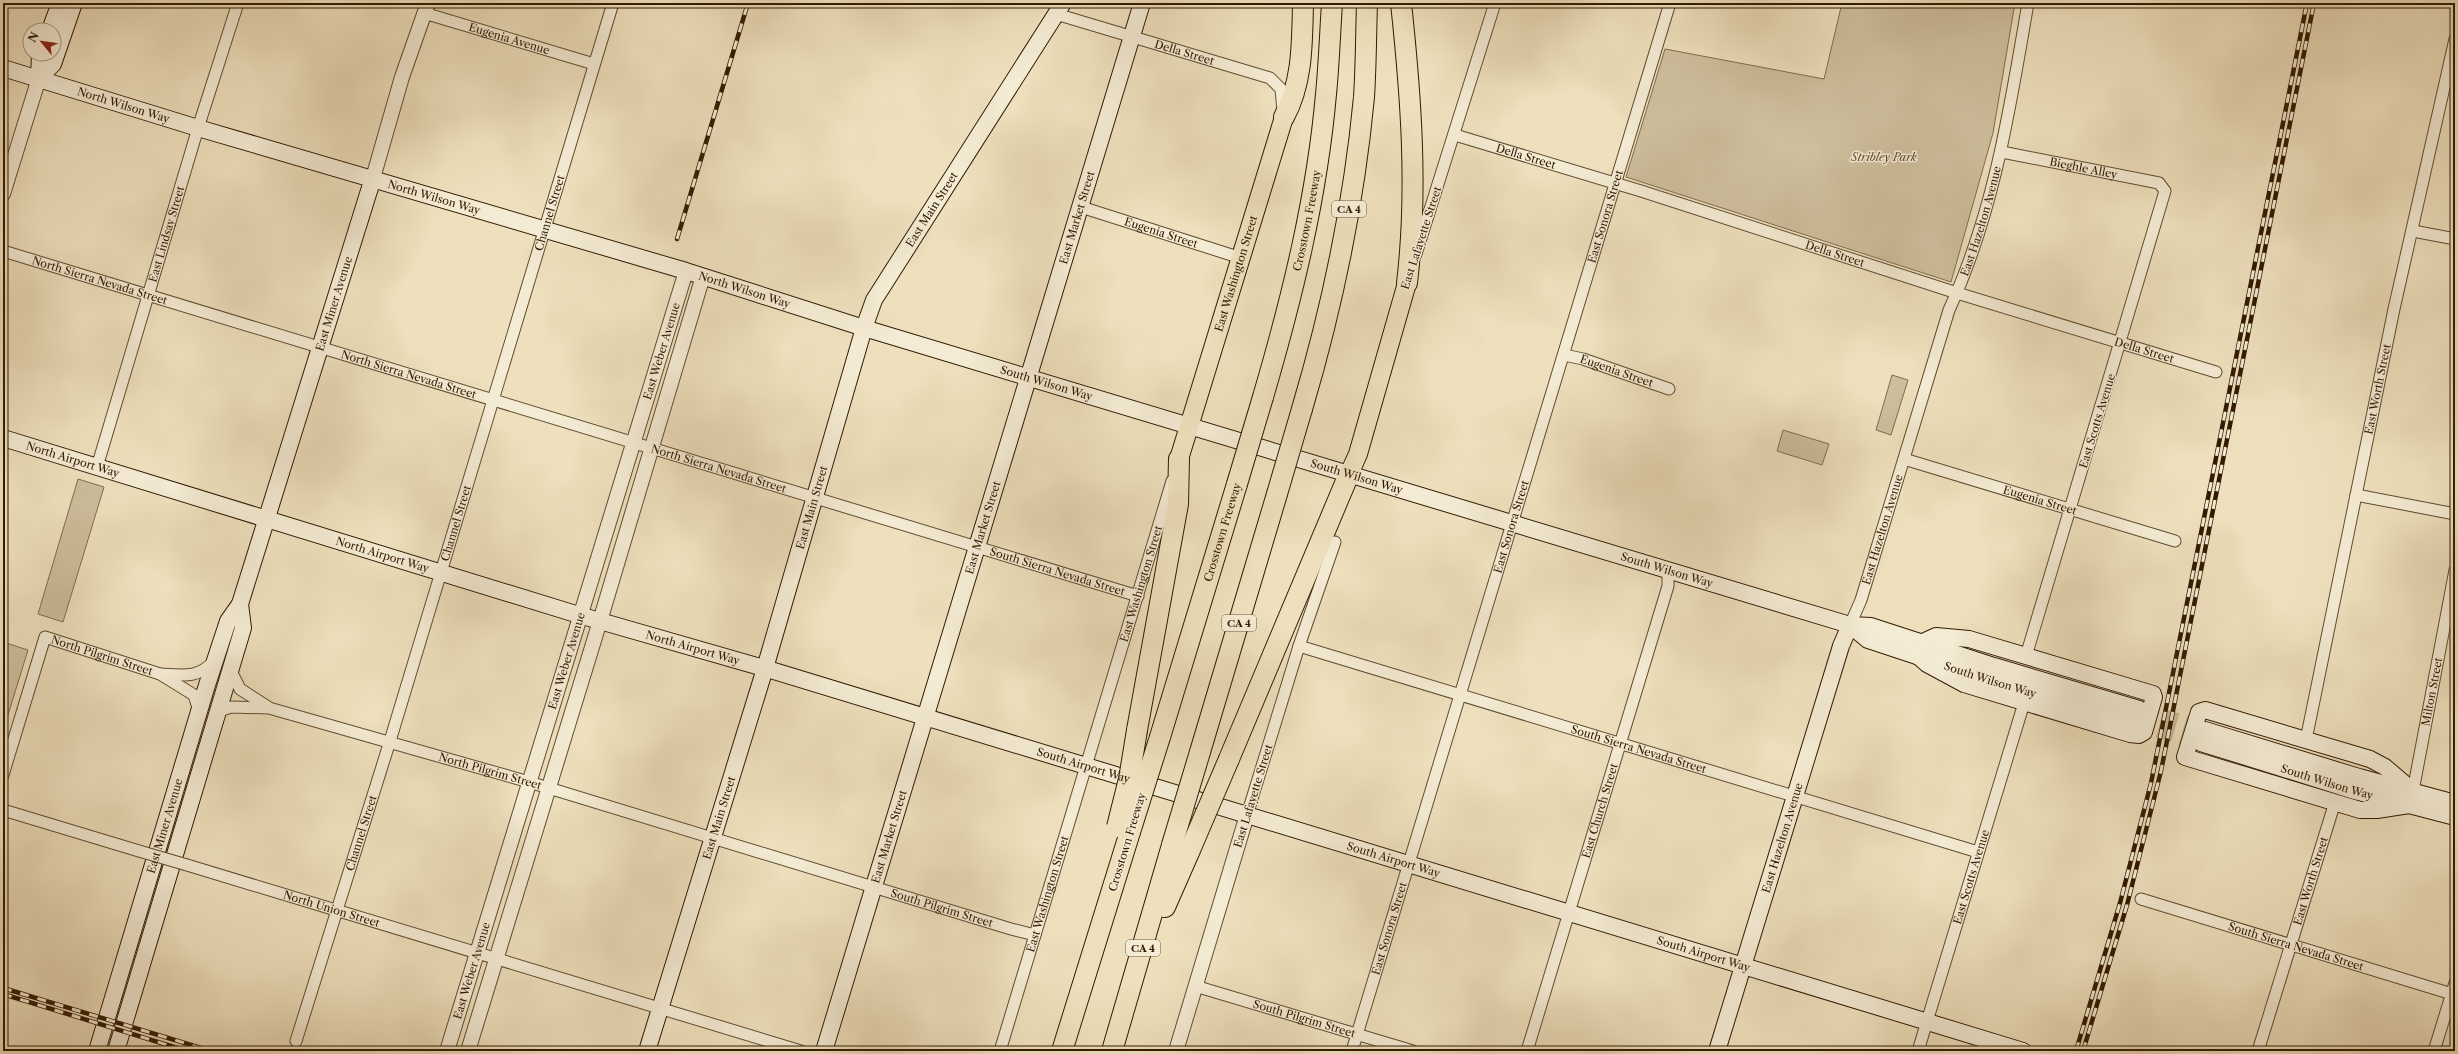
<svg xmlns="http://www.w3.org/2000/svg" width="2458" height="1054" font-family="'Libre Caslon Text',serif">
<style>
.green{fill:#cebe9d;stroke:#806c4e}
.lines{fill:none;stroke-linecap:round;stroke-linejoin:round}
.secondary-tunnel{stroke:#c8b897;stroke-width:16;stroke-dasharray:16 8;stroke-linecap:butt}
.minor-casing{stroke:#614c2f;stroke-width:13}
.tertiary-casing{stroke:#614c2f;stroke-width:16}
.secondary-casing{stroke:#321a00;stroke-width:18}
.primary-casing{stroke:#321a00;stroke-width:20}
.motorway-casing{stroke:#321a00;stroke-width:22}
.minor{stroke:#f4ebd4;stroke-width:11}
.tertiary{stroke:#f4ebd4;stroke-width:14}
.secondary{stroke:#f4ebd4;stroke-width:16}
.primary{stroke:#eee0bd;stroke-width:18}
.motorway{stroke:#eee0bd;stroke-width:20}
.rail-casing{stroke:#321a00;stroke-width:4.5}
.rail{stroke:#f4ebd4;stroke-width:3;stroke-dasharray:9;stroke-linecap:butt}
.minor-bridge-casing{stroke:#614c2f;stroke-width:13;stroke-linecap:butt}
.motorway-bridge-casing{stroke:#321a00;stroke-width:22;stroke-linecap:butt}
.minor-bridge{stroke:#f4ebd4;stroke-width:11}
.motorway-bridge{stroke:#eee0bd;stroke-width:20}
.labels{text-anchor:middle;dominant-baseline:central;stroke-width:3;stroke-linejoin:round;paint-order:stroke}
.shield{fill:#f4ebd4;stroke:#6c5940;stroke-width:1}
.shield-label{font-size:10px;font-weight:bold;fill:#321a00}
.street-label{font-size:11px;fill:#321a00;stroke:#f4ebd4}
.park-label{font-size:11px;font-style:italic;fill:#614b2f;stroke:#f4ebd4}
</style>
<rect width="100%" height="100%" fill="#eee0bd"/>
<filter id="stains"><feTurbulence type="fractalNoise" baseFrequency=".005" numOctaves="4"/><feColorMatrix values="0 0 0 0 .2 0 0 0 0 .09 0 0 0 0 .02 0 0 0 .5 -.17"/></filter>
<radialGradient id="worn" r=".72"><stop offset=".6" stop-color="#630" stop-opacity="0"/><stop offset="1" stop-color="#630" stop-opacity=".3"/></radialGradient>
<g class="green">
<path d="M1842,3H2015L1993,133L1951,282L1626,177L1665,49L1824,79Z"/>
<path d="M1892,375L1908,380L1891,435L1876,430Z"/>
<path d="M1783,430L1829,444L1822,465L1777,451Z"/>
<path d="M78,479L104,487L63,622L38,614Z"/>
<path d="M3,642L28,650L3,731Z"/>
</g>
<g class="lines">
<g class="secondary-tunnel">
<path d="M2139,709L2205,730"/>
<path d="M2135,723L2201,743"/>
</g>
<g class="minor-casing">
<g id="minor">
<path id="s1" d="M424,13L594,64"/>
<path id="s2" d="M1056,14L1270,78L1281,89L1283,111"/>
<path id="s3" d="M1455,135L1641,191L1957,293L2216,372"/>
<path id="s4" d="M2002,152L2159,183L2165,191L2026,656"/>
<path id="s5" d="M1081,207L1241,258"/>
<path d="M2413,231L2455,239"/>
<path id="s6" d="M3,251L1138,596"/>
<path d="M1416,254L1495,3"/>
<path id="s7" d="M1564,355L1583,359L1669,389"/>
<path id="s8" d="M1904,459L2175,541"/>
<path id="s9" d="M97,467L198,128L238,3"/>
<path d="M2356,495L2455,514"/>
<path id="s10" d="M1850,625L1861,600L1949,310C1994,213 2010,108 2028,3"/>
<path id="s11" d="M1299,646L1978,852"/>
<path d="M230,669L240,689L268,707"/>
<path d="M160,674C182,675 198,679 214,661"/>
<path id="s12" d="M216,716L222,710L231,707L269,708L529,782L1011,929L1035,935"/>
<path id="s13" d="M2306,740L2394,309L2455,39"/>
<path id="s14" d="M3,775L45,637L160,674L194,695L199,711"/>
<path id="s15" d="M2413,791L2455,570"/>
<path d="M3,810L139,851"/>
<path d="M1247,815L1299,646L1335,542"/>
<path id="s16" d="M187,865L801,1051"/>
<path id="s17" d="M2141,899L2452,994"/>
<path id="s18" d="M1195,986L1413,1051"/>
<path id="s19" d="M296,1041L390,741L613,3"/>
<path id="s20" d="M1000,1051L1172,481"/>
<path id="s21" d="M1352,1051L1670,3"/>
<path id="s22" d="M1527,1051L1668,586V570"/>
<path id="s23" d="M1918,1051L2024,703"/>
<path id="s24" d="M2258,1051L2335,802"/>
<path d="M2434,1051L2455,983"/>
</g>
</g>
<g class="tertiary-casing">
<g id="tertiary">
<path d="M373,178L402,77L428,3"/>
<path d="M3,194L39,78"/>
<path id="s25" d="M447,1051L686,271"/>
<path d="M468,1051L600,621L703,276"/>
<path d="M1176,1051L1247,815"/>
</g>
</g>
<g class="secondary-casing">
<g id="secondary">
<path d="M50,30L60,3"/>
<path id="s26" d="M3,68L198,128L686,271L864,328L1850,625L1871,626L1994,666L2139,709"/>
<path d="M39,78L53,64L74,3"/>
<path d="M39,78L40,54"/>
<path id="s27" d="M3,438L579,615L764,668L2023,1051"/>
<path id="s28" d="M1850,625L1868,640L1989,680L2135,723"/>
<path d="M1918,656L1927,664L1964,684L2130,734L2139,735L2144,732L2154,697L2153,694L1969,639L1936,636L1923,642"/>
<path d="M2205,730L2359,777L2455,803"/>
<path id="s29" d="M2201,743L2355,791L2455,817"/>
<path d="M2409,805L2377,810H2360L2185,757L2199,712L2205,710L2370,759L2385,767L2413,791"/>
<path id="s30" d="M97,1051L207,685L228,621L240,604L373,178"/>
<path d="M116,1051L243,628L240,604"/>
<path id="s31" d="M647,1051L763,675L864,328L874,300L1063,3"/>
<path id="s32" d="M824,1051L1142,3"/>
<path id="s33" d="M1717,1051L1841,646L1850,625"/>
</g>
</g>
<g class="primary-casing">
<g id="primary">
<path id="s34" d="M1179,459L1284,117"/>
<path d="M1349,474L1358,454L1407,283"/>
</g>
</g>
<g class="motorway-casing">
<g id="motorway">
<path d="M1401,3C1411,96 1418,190 1407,283"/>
<path d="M1284,117C1303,82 1302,42 1303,3"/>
<path id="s35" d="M1263,397C1292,298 1317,197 1326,94C1329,64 1330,33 1332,3"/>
<path d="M1302,409C1332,308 1354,203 1364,97C1366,66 1366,34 1367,3"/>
<path d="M1137,730L1178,504L1179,459"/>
<path id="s36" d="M1160,737L1237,484"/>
<path d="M1200,752L1277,494"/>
<path d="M1229,759L1349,474"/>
<path d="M1165,907L1190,850"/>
<path d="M1062,1051L1130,832"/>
<path d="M1112,1051L1172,845"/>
</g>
</g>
<use href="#minor" class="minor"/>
<use href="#tertiary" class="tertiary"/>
<use href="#secondary" class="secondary"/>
<use href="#primary" class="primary"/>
<use href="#motorway" class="motorway"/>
<g class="rail-casing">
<g id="rail">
<path d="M677,239L748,3"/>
<path d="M3,988L211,1051"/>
<path d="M3,994L187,1051"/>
<path d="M2076,1051L2120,903L2151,783L2307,3"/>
<path d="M2083,1051L2127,905L2161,771L2314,3"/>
</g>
</g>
<use href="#rail" class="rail"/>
<g class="minor-bridge-casing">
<path id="minor-bridge" d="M139,851L187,865"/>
</g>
<g class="motorway-bridge-casing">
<g id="motorway-bridge">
<path d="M1237,484L1263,397"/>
<path d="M1277,494L1302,409"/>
<path d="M1117,827L1129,779L1137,730"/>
<path d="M1130,832L1160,737"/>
<path d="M1172,845L1200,752"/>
<path d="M1190,850L1229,759"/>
</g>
</g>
<use href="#minor-bridge" class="minor-bridge"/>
<use href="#motorway-bridge" class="motorway-bridge"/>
</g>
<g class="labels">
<g class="shield">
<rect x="1332" y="201" width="34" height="16" rx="3"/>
<rect x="1222" y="615" width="34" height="16" rx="3"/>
<rect x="1126" y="940" width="34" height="16" rx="3"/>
</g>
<g class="shield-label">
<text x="1349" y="209">CA 4</text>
<text x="1239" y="623">CA 4</text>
<text x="1143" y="948">CA 4</text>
</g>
<g class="street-label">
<text stroke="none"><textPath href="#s1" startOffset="89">Eugenia Avenue</textPath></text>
<text stroke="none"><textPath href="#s2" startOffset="134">Della Street</textPath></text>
<text stroke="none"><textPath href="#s26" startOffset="126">North Wilson Way</textPath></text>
<text stroke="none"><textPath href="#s3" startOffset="74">Della Street</textPath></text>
<text stroke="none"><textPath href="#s4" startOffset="83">Bieghle Alley</textPath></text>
<text stroke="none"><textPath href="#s26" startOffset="450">North Wilson Way</textPath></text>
<text stroke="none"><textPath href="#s31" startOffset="892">East Main Street</textPath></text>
<text stroke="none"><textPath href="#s19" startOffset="866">Channel Street</textPath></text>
<text stroke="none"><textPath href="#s32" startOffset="871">East Market Street</textPath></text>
<text stroke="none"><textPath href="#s21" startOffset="872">East Sonora Street</textPath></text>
<text stroke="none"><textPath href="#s35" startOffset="182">Crosstown Freeway</textPath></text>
<text stroke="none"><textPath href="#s10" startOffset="425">East Hazelton Avenue</textPath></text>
<text stroke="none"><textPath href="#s5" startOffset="84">Eugenia Street</textPath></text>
<text stroke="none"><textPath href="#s9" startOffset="243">East Lindsay Street</textPath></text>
<text transform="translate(1421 238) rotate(-72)">East Lafayette Street</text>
<text stroke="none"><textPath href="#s3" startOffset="398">Della Street</textPath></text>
<text stroke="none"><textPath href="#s34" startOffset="194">East Washington Street</textPath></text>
<text stroke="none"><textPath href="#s6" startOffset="101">North Sierra Nevada Street</textPath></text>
<text stroke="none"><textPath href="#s26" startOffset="774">North Wilson Way</textPath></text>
<text stroke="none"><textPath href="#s30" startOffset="785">East Miner Avenue</textPath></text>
<text stroke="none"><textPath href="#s3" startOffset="722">Della Street</textPath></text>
<text stroke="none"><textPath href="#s25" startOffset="732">East Weber Avenue</textPath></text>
<text stroke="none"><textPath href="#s7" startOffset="55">Eugenia Street</textPath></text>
<text stroke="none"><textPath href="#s6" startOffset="424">North Sierra Nevada Street</textPath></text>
<text stroke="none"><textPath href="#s26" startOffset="1090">South Wilson Way</textPath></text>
<text stroke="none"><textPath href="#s13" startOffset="358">East Worth Street</textPath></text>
<text transform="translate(2097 421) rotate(-73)">East Scotts Avenue</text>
<text stroke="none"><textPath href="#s27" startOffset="73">North Airport Way</textPath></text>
<text stroke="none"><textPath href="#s6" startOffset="748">North Sierra Nevada Street</textPath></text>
<text stroke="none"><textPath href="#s26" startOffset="1414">South Wilson Way</textPath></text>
<text stroke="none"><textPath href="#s8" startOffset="142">Eugenia Street</textPath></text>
<text stroke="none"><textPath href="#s31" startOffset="568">East Main Street</textPath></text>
<text stroke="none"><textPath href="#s19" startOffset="542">Channel Street</textPath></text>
<text stroke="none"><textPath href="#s32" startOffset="547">East Market Street</textPath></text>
<text stroke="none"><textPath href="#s21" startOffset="548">East Sonora Street</textPath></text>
<text stroke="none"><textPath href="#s10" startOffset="101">East Hazelton Avenue</textPath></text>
<text stroke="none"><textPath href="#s36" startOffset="214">Crosstown Freeway</textPath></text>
<text stroke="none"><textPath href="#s27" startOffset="397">North Airport Way</textPath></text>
<text stroke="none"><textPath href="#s26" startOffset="1738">South Wilson Way</textPath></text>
<text stroke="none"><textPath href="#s6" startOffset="1102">South Sierra Nevada Street</textPath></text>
<text stroke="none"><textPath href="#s20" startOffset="488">East Washington Street</textPath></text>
<text stroke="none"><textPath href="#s27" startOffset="721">North Airport Way</textPath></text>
<text stroke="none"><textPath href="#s14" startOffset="204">North Pilgrim Street</textPath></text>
<text stroke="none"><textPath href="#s25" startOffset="408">East Weber Avenue</textPath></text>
<text stroke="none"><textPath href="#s28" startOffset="152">South Wilson Way</textPath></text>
<text stroke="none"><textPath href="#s15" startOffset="101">Milton Street</textPath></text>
<text stroke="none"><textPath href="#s11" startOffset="355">South Sierra Nevada Street</textPath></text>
<text stroke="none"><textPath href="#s27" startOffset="1129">South Airport Way</textPath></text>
<text stroke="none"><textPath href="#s12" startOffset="286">North Pilgrim Street</textPath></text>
<text stroke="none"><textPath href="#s29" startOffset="132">South Wilson Way</textPath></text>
<text transform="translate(1253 796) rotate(-73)">East Lafayette Street</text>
<text stroke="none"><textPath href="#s22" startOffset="251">East Church Street</textPath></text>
<text stroke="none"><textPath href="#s31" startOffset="244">East Main Street</textPath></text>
<text stroke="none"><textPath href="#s30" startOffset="235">East Miner Avenue</textPath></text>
<text stroke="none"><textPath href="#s19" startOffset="218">Channel Street</textPath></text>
<text stroke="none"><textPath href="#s32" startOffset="224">East Market Street</textPath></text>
<text stroke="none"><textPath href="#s33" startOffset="223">East Hazelton Avenue</textPath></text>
<text transform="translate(1127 842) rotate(-73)">Crosstown Freeway</text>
<text stroke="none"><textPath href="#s27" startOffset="1453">South Airport Way</textPath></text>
<text stroke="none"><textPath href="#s23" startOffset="182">East Scotts Avenue</textPath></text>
<text stroke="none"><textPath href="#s24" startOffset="178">East Worth Street</textPath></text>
<text stroke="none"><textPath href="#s20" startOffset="164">East Washington Street</textPath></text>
<text stroke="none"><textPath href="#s16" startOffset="151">North Union Street</textPath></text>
<text stroke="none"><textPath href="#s12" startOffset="758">South Pilgrim Street</textPath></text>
<text stroke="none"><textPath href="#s21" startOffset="128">East Sonora Street</textPath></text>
<text stroke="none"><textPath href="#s17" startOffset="162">South Sierra Nevada Street</textPath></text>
<text stroke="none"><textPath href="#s27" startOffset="1777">South Airport Way</textPath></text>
<text stroke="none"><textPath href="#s25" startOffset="84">East Weber Avenue</textPath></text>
<text stroke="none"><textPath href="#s18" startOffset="114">South Pilgrim Street</textPath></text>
</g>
<g class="park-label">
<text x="1884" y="157">Stribley Park</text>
</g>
</g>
<rect width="2458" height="1054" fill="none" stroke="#eee0bd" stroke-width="16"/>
<rect x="4" y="4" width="2450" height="1046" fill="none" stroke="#321a00" stroke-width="2"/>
<rect x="8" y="8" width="2442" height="1038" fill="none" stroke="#321a00"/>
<g transform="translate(42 42) rotate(299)"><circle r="19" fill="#f4ebd4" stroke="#a6977f"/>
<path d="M0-3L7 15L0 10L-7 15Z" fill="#8f2418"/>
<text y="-6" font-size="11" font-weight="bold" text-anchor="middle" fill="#321a00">N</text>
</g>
<rect width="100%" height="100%" filter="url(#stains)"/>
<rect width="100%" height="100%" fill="url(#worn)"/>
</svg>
